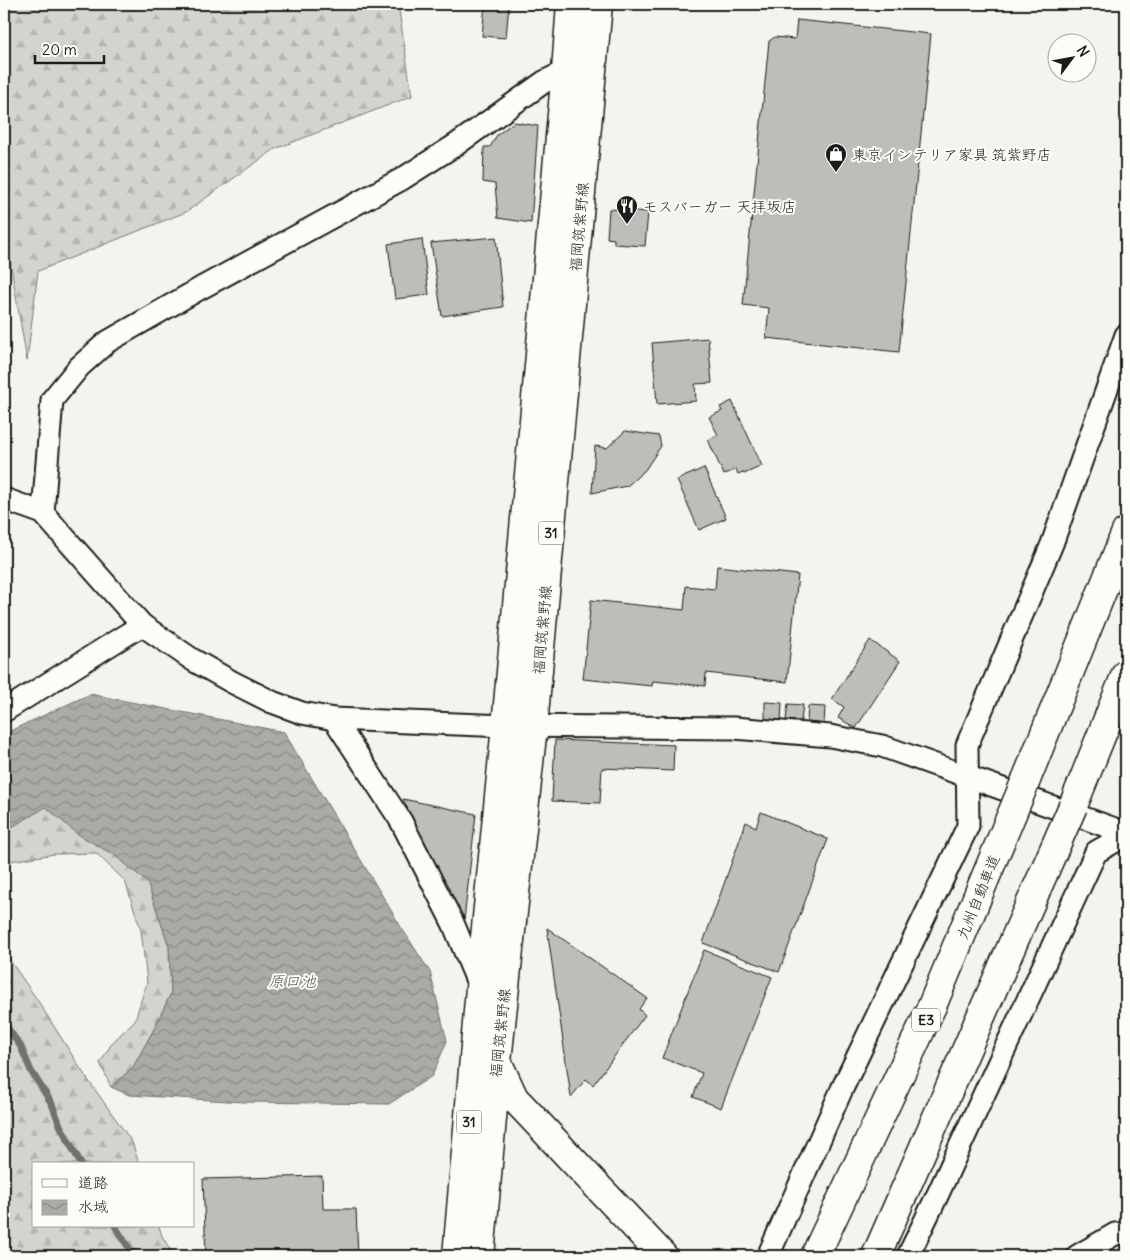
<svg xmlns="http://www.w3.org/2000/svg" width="1130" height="1260" font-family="Delius,'Klee One',sans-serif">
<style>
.forest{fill:url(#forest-firs);stroke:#787876}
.water{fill:url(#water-waves);stroke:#72716f}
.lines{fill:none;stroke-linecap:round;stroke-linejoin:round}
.stream{stroke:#72716f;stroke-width:7}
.building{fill:#bebdba;stroke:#1c1c1c}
.street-casing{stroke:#1c1c1c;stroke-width:25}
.secondary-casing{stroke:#1c1c1c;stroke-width:31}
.primary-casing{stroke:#1c1c1c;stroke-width:31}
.highway-casing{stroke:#1c1c1c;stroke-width:31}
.street{stroke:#fdfcf7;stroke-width:21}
.secondary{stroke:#fdfcf7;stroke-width:28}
.primary{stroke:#fdfcf7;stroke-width:28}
.highway{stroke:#fdfcf7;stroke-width:28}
.highway-bridge-casing{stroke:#1c1c1c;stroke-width:31;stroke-linecap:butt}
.highway-bridge{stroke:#fdfcf7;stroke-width:28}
.labels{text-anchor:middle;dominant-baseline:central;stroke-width:4;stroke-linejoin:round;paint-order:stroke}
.shield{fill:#fdfcf7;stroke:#605f5e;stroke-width:1}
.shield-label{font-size:14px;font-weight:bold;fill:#1c1c1c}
.poi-label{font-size:15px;fill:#1c1c1c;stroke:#fdfcf7;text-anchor:start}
.street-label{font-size:15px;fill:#1c1c1c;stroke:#fdfcf7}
.water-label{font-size:16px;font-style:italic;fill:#5c5c5a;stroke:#fdfcf7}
</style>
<defs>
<pattern id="forest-firs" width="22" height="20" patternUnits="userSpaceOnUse" patternTransform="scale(1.25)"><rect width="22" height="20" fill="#d4d3cf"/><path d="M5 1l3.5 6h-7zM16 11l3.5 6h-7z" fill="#b5b5b1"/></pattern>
<pattern id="water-waves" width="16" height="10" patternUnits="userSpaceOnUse" patternTransform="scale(1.25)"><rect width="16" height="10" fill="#abaaa6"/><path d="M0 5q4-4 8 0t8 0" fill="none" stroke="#8a8a86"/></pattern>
</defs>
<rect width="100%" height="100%" fill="#f4f3ee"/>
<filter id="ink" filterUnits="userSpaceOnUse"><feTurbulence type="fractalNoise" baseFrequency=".02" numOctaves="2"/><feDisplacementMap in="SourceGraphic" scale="10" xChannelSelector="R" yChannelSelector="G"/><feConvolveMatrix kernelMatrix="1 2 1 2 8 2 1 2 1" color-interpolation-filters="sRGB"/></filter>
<g filter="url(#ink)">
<g class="forest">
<path d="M4,4H398L412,96L275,149L186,212L38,271L27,361L8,249L4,248Z"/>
<path d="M46,806L76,833L116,856L147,882L169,946L171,993L154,1029L133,1067L111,1087L100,1063L112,1043L135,1020L147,982L141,930L125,881L96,853L55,854L4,862V829L7,830Z"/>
<path d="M4,952L36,998L86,1077L132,1142L139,1164H34V1226H159L162,1236L174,1256H4Z"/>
</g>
<path class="water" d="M90,694L284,732L401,927L430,972L447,1041L432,1076L389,1104L244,1102L129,1095L111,1087L133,1067L154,1029L171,993L169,946L147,882L116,856L76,833L46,807L7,830L4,829V738L12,730Z"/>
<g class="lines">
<g class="stream">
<path d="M4,1023L21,1047L31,1071L52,1104L60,1125L81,1164"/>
<path d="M115,1226L134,1256"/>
</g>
</g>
<g class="building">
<path d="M485,4H509L506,38L482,36Z"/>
<path d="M797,20L931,34L899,352L766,338L769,308L743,305L769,41L775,37L795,39Z"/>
<path d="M514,122L538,126L531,223L498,218L495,184L483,182L484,147H490L497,135Z"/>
<path d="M609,209L648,212L645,246L614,244V239L607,238Z"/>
<path d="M496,237L503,307L442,316L431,243Z"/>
<path d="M422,239L429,295L395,299L388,244Z"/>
<path d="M708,338L712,383L695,384L696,401L657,404L652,343Z"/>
<path d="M732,401L762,466L744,474L743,472L738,474L736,469L724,475L708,440L718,435L709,417L722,411L720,407Z"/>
<path d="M625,431L659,436L661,446L645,470L627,486L592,493L595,446L607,448Z"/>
<path d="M704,468L726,518L699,530L677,480Z"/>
<path d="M717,566L798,575L787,682L706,673L705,686L653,681L652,686L583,679L591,600L684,610L686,586L715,589Z"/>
<path d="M870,640L900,661L856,728L838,718L844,707L832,699Z"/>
<path d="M765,702L782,703L781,720L765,719Z"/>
<path d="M788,704L803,705L801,721L786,720Z"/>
<path d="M808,706L825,707L824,724L807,722Z"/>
<path d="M555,740L674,745L673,771L602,768L600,803L552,801Z"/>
<path d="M403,799L476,814L464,920L459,915Z"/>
<path d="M761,812L828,839L779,972L703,943L746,822L756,827Z"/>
<path d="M547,928L647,998L639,1009L645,1015L593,1085L586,1079L571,1097Z"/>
<path d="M704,950L772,977L721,1108L693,1097L702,1073L662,1058Z"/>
<path d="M322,1176L323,1209H356L358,1256H206L203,1179Z"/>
</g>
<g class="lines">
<g class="street-casing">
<g id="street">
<path d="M4,499L43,513L142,625L193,660L232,682L272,702L302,713L334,719L506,726L734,728L830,736L882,746L1126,833"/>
<path d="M43,513L52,400L79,367L107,342L201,288L402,179L457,144L544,82L566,71"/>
<path d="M4,711L142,625"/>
<path d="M334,719L401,821L453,923L480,988"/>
<path d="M768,1256L842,1089L968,826L967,745L1052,544L1126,335"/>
<path d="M908,1256L937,1196L1096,852L1126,835"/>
<path d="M1077,1256L1115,1234L1126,1233"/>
</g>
</g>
<g class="secondary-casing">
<path id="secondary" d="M495,1050L497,1061L514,1098L663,1256"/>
</g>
<g class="primary-casing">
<g id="primary">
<path d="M457,1256L480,988L506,726L566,71L571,4"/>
<path d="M480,1256L497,1061L533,726L598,4"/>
</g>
</g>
<g class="highway-casing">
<g id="highway">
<path d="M1026,780L1126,532"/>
<path d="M1073,806L1126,674"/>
</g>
</g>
<use href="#street" class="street"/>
<use href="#secondary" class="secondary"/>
<use href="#primary" class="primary"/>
<use href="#highway" class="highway"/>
<g class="highway-bridge-casing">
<g id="highway-bridge">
<path d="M815,1256L932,1006L1026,780"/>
<path d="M876,1256L1073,806"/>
</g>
</g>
<use href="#highway-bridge" class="highway-bridge"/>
</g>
</g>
<defs>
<g id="shop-pin" transform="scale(1.125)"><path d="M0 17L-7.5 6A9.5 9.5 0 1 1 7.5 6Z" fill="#1c1c1c" stroke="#fdfcf7"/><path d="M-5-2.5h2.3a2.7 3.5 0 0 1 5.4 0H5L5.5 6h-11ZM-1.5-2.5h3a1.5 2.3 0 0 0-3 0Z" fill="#fff"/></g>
<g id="restaurant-pin" transform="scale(1.125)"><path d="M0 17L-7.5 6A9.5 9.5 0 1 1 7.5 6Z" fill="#1c1c1c" stroke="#fdfcf7"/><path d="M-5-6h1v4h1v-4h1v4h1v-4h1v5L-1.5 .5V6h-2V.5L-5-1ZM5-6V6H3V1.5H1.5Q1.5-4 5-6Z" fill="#fff"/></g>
</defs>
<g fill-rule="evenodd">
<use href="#shop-pin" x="836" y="154"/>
<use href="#restaurant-pin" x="627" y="206"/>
</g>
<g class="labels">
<g class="shield">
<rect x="538.5" y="521.5" width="25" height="23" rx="4"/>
<rect x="912" y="1008.5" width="28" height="23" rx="4"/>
<rect x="456.5" y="1110.5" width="25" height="23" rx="4"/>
</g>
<g class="shield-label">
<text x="551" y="533">31</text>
<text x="926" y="1020">E3</text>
<text x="469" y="1122">31</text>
</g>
<g class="poi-label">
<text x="852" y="154">東京インテリア家具 筑紫野店</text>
<text x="643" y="206">モスバーガー 天拝坂店</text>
</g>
<g class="street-label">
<text transform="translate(579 227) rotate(-85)">福岡筑紫野線</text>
<text transform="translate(542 630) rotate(-85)">福岡筑紫野線</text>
<text transform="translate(978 897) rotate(-68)">九州自動車道</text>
<text transform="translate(500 1033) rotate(-84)">福岡筑紫野線</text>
</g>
<g class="water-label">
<text x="292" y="981">原口池</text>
</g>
</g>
<rect width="1130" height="1260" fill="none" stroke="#fdfcf7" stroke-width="20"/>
<rect x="10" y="10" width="1110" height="1240" fill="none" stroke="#1c1c1c" stroke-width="2" filter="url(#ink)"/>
<rect x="32" y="1162" width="162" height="65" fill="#fdfcf7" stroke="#a3a29f"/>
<rect x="42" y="1179" width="25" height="8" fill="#fdfcf7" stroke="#a3a29f"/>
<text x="78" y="1188" font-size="15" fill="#1c1c1c">道路</text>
<rect x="42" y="1200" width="25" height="15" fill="url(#water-waves)" stroke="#a3a29f"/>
<text x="78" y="1212" font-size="15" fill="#1c1c1c">水域</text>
<g transform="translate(1072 58) rotate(58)"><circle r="24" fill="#fdfcf7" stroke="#a3a29f"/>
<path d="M0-4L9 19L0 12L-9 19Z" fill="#1c1c1c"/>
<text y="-8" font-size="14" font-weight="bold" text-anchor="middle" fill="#1c1c1c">N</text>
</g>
<path d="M35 55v8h69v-8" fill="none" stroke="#1c1c1c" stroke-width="2.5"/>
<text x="42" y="55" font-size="15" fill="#1c1c1c" stroke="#fdfcf7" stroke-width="4" paint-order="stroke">20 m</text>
</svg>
